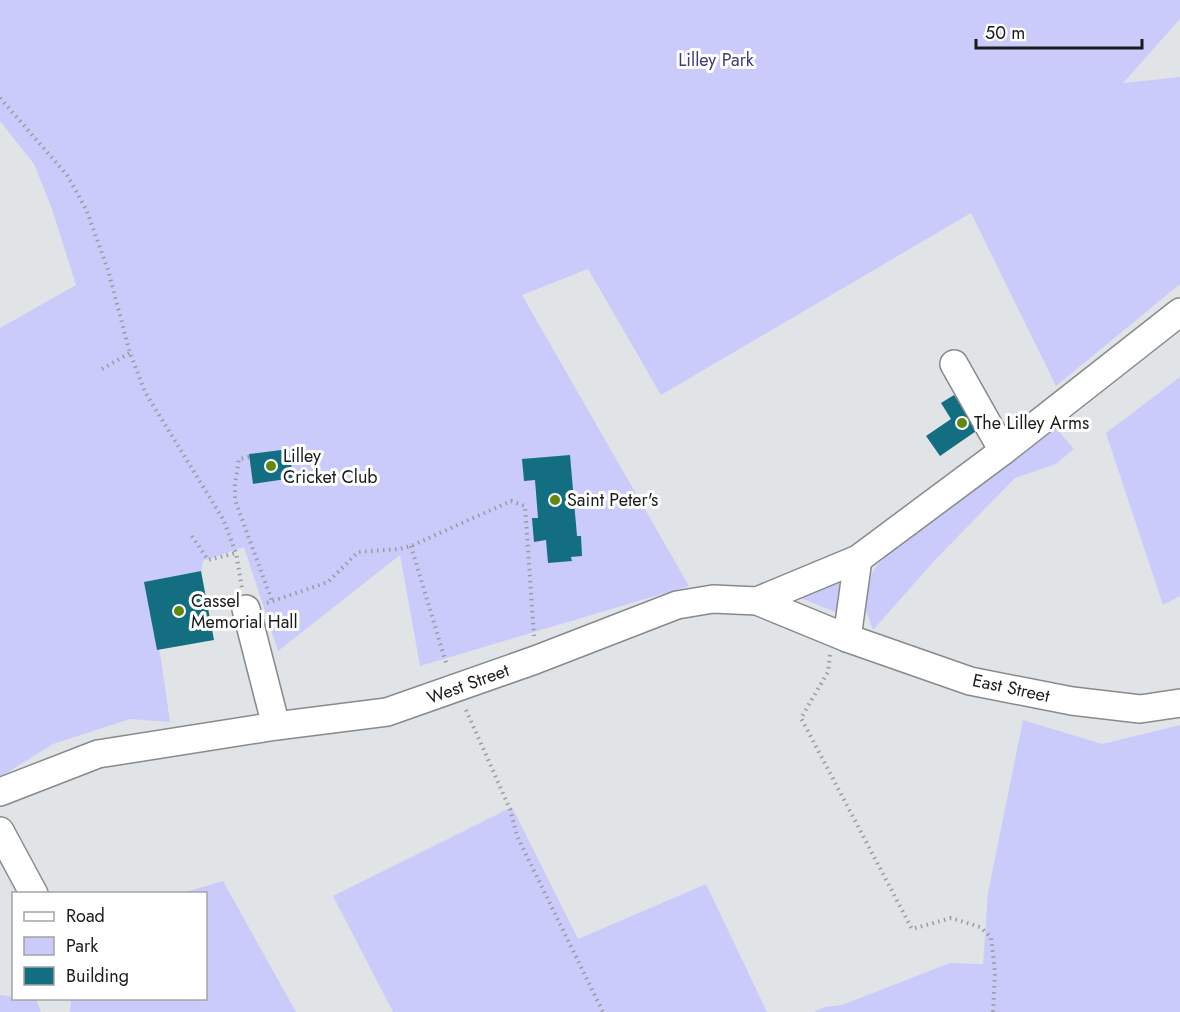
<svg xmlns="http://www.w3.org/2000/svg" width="1180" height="1012" font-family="Jost,sans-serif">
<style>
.green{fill:#cacbfb}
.building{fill:#146e81}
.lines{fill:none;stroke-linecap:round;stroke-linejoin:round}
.minor-casing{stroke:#878a8d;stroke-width:30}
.path{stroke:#999b9d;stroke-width:4;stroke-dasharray:1.5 4.5;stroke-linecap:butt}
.minor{stroke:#fff;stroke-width:27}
.poi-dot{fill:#61870c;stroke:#fff;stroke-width:2}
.labels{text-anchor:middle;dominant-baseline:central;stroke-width:6;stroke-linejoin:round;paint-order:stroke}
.park-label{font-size:18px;fill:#40397f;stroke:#fff}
.poi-label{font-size:18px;fill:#1a1b1c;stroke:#fff;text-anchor:start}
.street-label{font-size:18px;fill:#1a1b1c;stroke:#fff}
</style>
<rect width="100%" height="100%" fill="#e1e4e7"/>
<g class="green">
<path d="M0,0H1180V19L1123,83L1180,77V284L1056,386L971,213L661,395L588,269L522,295L689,586L420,666L400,555L278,651L244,547L203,561L201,571L145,582L161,659L170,722L130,719L53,744L0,777V328L76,285L52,209L34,164L0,121Z"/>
<path d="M1180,377V596L1163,605L1106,433Z"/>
<path d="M1051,422L1074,449L1056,464L1015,478L935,560L873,630L865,608V585L877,565L906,538Z"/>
<path d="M847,575L843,615L793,595Z"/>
<path d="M1023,720L1102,744L1180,725V1012H814L824,1007L842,1005L950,963L983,964L988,893Z"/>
<path d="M512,807L578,939L706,884L767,1012H393L333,896Z"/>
<path d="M223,881L296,1012H70L71,999L206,998V894L182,893Z"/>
<path d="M0,995L13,997L14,998L36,999L41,1012H0Z"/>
</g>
<g class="building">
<path d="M954,395L963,409L968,406L982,427L940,456L926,436L951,419L941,403Z"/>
<path d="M289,449L293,478L253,484L249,454Z"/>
<path d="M570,455L577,536H581L582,556L571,557L572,561L548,563L546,540L534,542L532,518H538L535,480L524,481L522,459Z"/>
<path d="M201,571L214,640L157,650L144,582Z"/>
</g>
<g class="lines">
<g class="minor-casing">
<g id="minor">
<path d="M954,364L1003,451"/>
<path d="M757,601L858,559L1003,451L1180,312"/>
<path d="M246,609L276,726"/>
<path d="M847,638L858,559"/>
<path d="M0,792L98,754L276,726L387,712L535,660L677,605L713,599L757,601L847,638L970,681L1072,701L1140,709L1180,703"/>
<path d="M0,831L34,894"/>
</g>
</g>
<g class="path">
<path d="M0,98L67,175L86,209L108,270L130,353L145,392L223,519L236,553L242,588"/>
<path d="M102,369L130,353"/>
<path d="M249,457L239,459L235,485V500L272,601"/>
<path d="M192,536L208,560L236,553"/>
<path d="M411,546L447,666"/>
<path d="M267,603L328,582L358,552L399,549L411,546L511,501L525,506L534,636"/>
<path d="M830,655L828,672L801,718L912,929L951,918L980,927L991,937L995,972L993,1012"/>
<path d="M466,710L510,809L517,836L603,1012"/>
</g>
<use href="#minor" class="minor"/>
</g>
<g class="poi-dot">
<circle cx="962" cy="423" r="6"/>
<circle cx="271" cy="466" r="6"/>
<circle cx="555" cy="500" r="6"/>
<circle cx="179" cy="611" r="6"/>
</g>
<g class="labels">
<g class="park-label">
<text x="716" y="60">Lilley Park</text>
</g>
<g class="poi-label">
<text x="974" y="423">The Lilley Arms</text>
<text x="283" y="456">Lilley<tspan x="283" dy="21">Cricket Club</tspan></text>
<text x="567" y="500">Saint Peter's</text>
<text x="191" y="601">Cassel<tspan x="191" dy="21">Memorial Hall</tspan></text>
</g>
<g class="street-label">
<text transform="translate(468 684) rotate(-20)">West Street</text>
<text transform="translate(1011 688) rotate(12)">East Street</text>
</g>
</g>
<rect x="12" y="892" width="195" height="108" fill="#ffffff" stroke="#a3a4a4" stroke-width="1.5"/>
<rect x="24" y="912" width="30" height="9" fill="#ffffff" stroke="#a3a4a4" stroke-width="1.5"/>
<text x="66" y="922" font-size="18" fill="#1a1b1c">Road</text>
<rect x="24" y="937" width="30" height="18" fill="#cacbfb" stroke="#a3a4a4" stroke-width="1.5"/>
<text x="66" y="952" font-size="18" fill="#1a1b1c">Park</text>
<rect x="24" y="967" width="30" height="18" fill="#146e81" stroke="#a3a4a4" stroke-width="1.5"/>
<text x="66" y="982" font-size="18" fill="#1a1b1c">Building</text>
<path d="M976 39v9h166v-9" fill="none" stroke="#1a1b1c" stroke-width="3"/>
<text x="985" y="39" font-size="18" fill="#1a1b1c" stroke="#ffffff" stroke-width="4.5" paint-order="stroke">50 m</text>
</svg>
